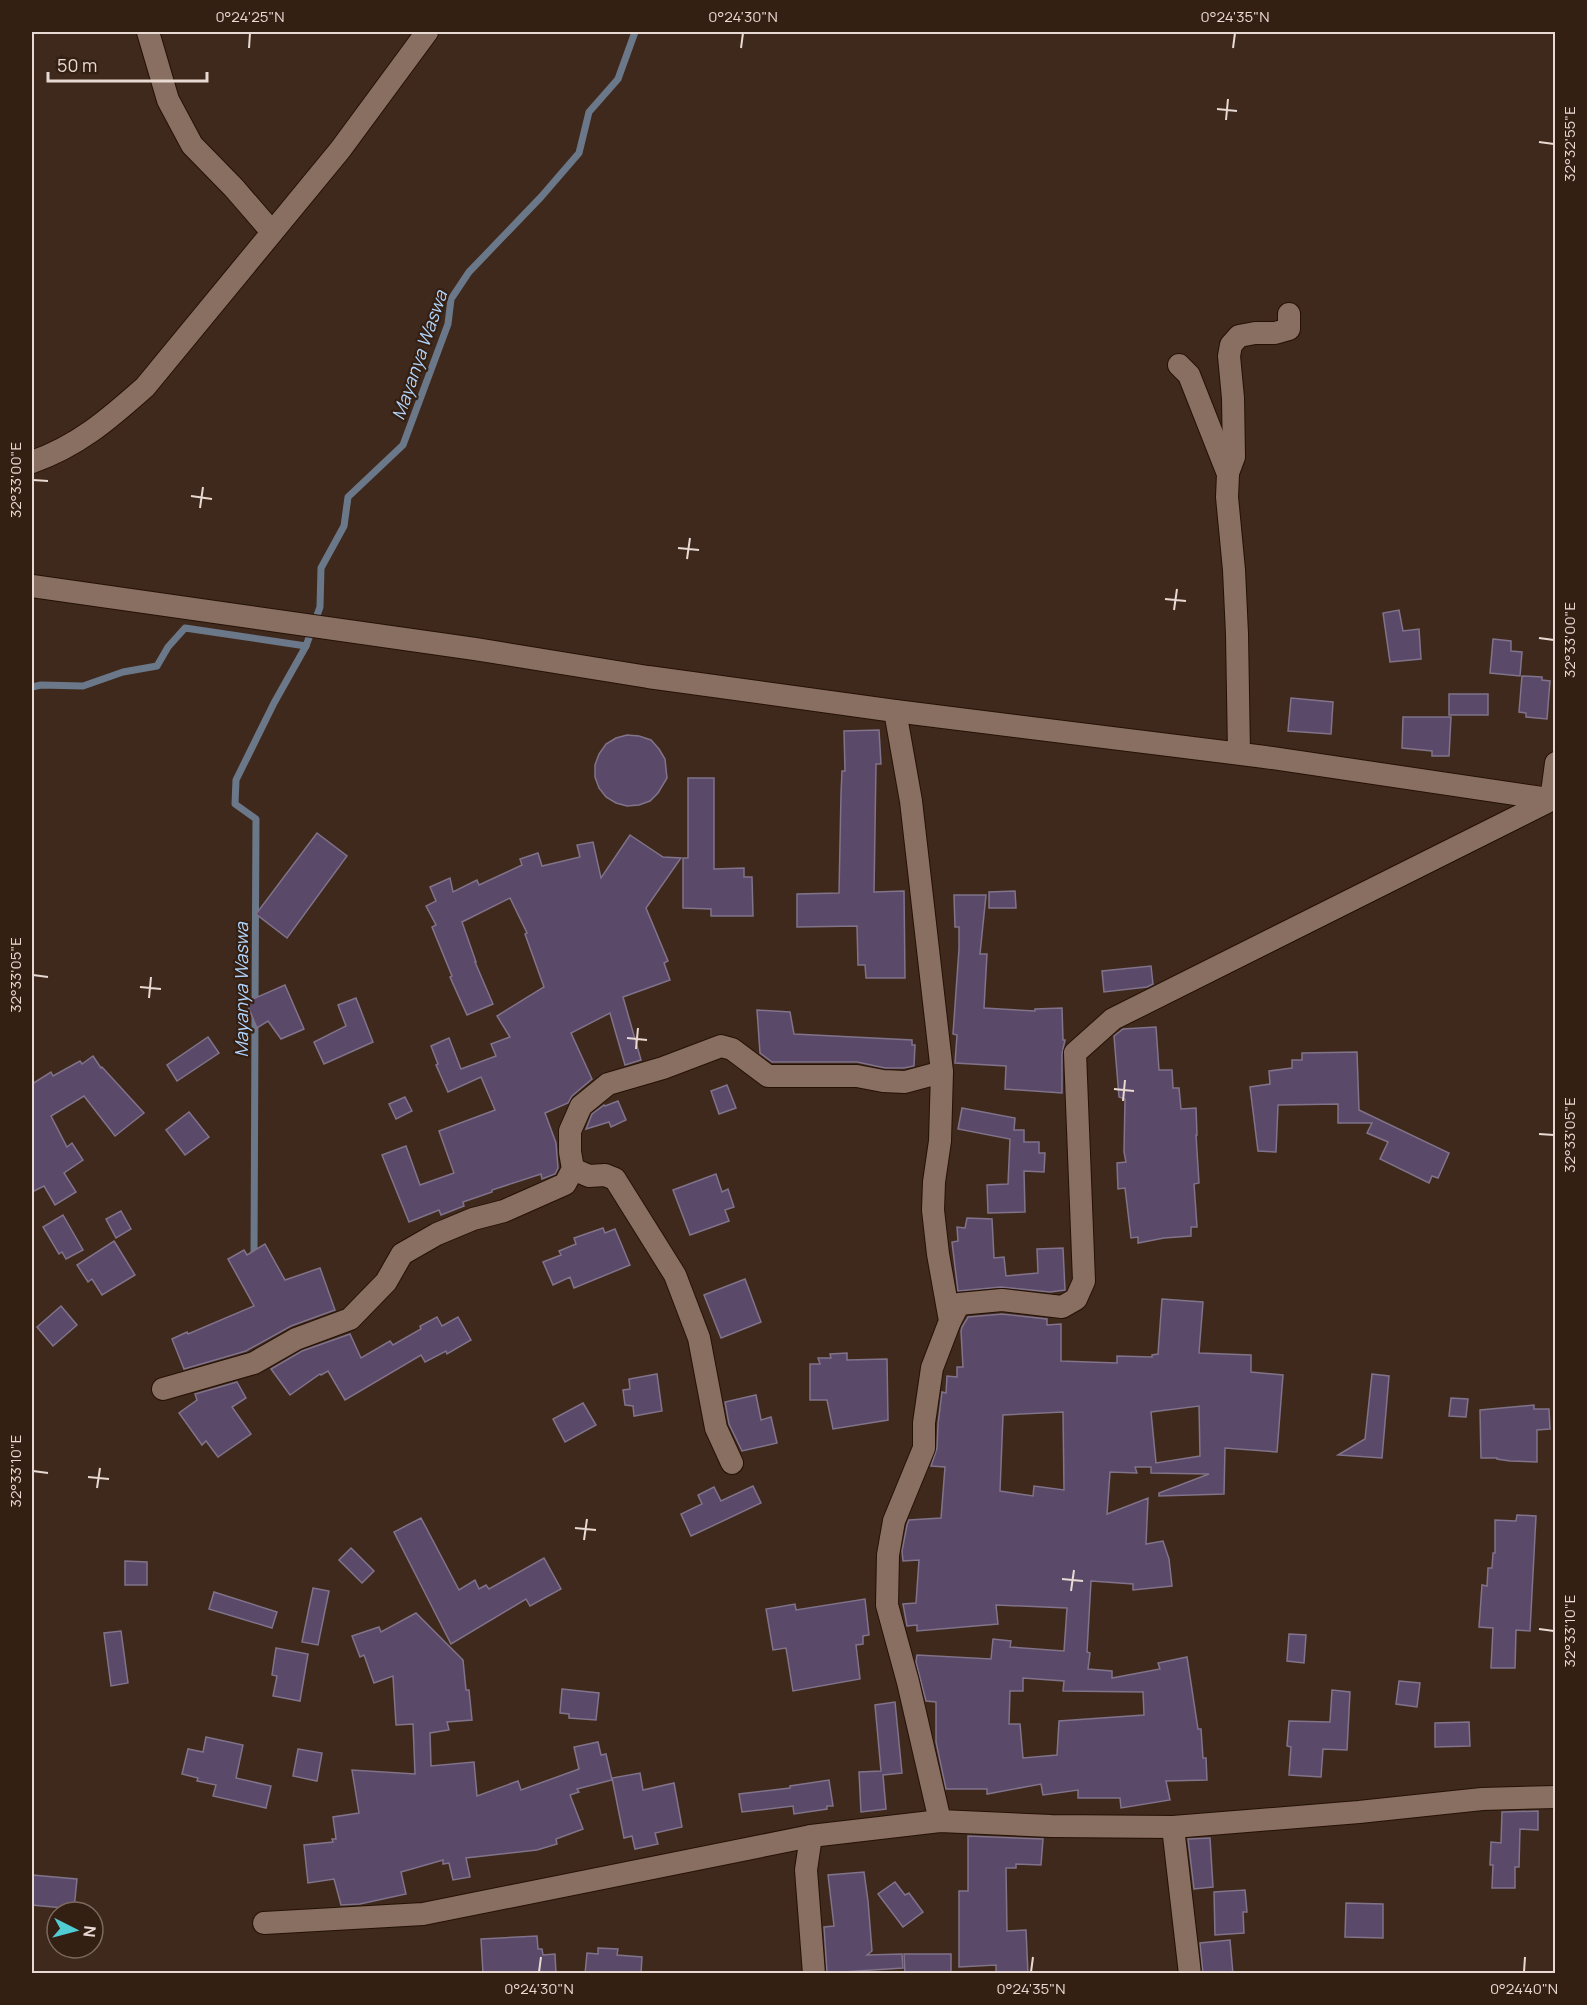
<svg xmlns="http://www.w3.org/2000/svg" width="1587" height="2005" font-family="Manrope,sans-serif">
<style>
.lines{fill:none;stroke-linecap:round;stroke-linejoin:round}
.stream{stroke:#6b7889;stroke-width:7}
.building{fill:#5a4968;stroke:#80738a;stroke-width:1.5;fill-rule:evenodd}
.minor-casing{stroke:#251106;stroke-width:24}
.minor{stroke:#896f61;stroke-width:22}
.ticks{fill:none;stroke:#e8d9d2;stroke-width:2}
.labels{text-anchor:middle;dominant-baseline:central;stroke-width:4.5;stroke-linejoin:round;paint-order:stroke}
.water-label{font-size:18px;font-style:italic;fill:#b1d5fd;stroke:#341f13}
.neatline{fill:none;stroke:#e8d9d2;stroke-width:2}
.ticks-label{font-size:15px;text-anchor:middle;fill:#e8d9d2}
</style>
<rect width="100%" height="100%" fill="#3f291d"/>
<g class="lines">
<g class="stream">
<path d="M32,687L41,685L83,686L123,672L157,666L168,647L185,628L306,646"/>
<path d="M255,1006L256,819L235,804L236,780L274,703L306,646L320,607L321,568L344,526L348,497L403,445L448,324L451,299L469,272L541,197L579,153L589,112L618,79L635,32"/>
<path d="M254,1258L255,1017"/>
</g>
</g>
<g class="building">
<path d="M1399,610L1403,631L1419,629L1421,659L1390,662L1383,613Z"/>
<path d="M1493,639L1511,641V651L1522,652L1520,676L1490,673Z"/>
<path d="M1522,676L1542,677V680L1550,681L1547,719L1526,717V713L1519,712Z"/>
<rect x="1449" y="694" width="39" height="21"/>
<path d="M1291,698L1333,702L1331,734L1288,731Z"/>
<path d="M1403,717H1451L1449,756H1432V751L1402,748Z"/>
<path d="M879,730L881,764H876L874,892L904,891L905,978H866L865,965H858L857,926L797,927V894L839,893L841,794L842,771H845L844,731Z"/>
<path d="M627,735L639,736L651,740L659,749L665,759L667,778L658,793L650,801L639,805L627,806L616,803L606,797L599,788L595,777V765L599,754L606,744L616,738Z"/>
<path d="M688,778H714V869L744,868V877H752L753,916H711V909L683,908V858H688Z"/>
<path d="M317,833L347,856L287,938L256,914Z"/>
<path d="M630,835L663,857L681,858L646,908L668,961L664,963L670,980L623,997L641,1060L625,1065L610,1013L571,1033L592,1079L572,1096L568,1103L545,1113L556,1143L558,1168L555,1174L542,1179L541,1174L492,1190V1192L463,1202L464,1206L441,1215L439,1210L409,1222L382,1155L406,1146L420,1185L454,1173L439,1131L495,1110L481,1077L448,1092L436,1065L438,1064L431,1046L449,1038L461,1069L496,1056L491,1044L510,1037L497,1016L544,987L525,934L527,933L510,898L462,922L476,962H475L493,1004L467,1015L450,977L452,976L432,927L436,925L426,906L436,901L430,887L450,878L453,892L477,880L479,885L522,865L520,859L538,853L542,866L580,857L577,845L593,842L601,878Z"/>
<path d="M1015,891L1016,908H989V892Z"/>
<path d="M954,895H986L980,954H987L984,1008L1035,1011V1009L1062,1008L1063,1040H1065L1062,1054V1093L1005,1089L1006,1066L955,1063L957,1035L953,1034L959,949V927H955Z"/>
<path d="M1151,966L1153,984L1147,987L1104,992L1102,971Z"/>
<path d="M285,985L304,1029L281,1039L268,1021L257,1028L246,1002Z"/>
<path d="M356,998L373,1042L324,1064L314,1042L346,1026L338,1005Z"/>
<path d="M757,1010L790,1012L794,1034L912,1040V1045H915L914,1066L904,1068H885L857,1062H772L760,1053Z"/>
<path d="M1156,1027L1159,1070H1172L1173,1088H1179L1181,1109L1196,1108L1197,1135H1196L1199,1183L1194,1184L1197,1227H1191V1236L1164,1238L1138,1243V1237L1131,1238L1125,1188L1118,1189L1117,1163L1126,1162L1124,1152L1125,1099L1119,1097L1114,1036L1123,1029Z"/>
<path d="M208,1037L219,1053L177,1081L167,1065Z"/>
<path d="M1357,1052L1359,1110L1449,1153L1438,1178L1432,1176L1429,1183L1380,1159L1388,1142L1367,1133L1372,1123H1338V1104L1278,1105L1276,1152L1258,1151L1250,1087L1270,1084L1269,1071L1292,1068V1060H1302V1053Z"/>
<path d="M93,1056L101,1068L102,1067L144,1113L115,1136L84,1096L51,1116L67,1147L72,1143L83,1160L64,1173L76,1192L55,1205L44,1186L32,1192V1084L51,1072L53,1076L80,1061L82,1064Z"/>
<path d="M727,1085L736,1108L719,1114L711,1091Z"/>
<path d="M405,1097L412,1111L396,1119L389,1104Z"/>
<path d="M618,1101L626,1120L611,1127L609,1122L586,1129L592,1114L604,1105L605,1106Z"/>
<path d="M962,1108L1015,1118L1014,1130H1024V1142H1039V1153H1045L1044,1172L1024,1171L1025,1212L988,1213L987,1185L1008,1184L1010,1139L958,1129Z"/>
<path d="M189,1112L209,1137L185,1155L166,1130Z"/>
<path d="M716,1174L722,1192L728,1189L734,1207L725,1210L729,1221L690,1235L673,1190Z"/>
<path d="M121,1211L131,1229L116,1238L106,1219Z"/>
<path d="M63,1215L83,1250L66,1259L62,1252L59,1254L43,1227Z"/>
<path d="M967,1218L992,1219L994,1258L1004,1257L1006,1276L1038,1273L1037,1249L1063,1248L1065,1290L1050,1292L1001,1287L958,1291L952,1242L958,1241L957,1227L965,1228Z"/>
<path d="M603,1228L605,1233L615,1229L630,1265L574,1288L570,1277L553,1285L543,1262L561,1255L559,1251L576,1244L574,1238Z"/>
<path d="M114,1241L135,1275L102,1295L92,1279L88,1282L77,1265Z"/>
<path d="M265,1244L285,1280L320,1268L335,1310L291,1326L246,1351L184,1369L172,1339L187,1332L188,1334L254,1306L228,1259L244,1250L247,1255Z"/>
<path d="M745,1279L761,1322L721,1338L704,1295Z"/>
<path d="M1162,1299L1203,1302L1199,1353L1251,1355V1372L1283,1375L1277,1452L1225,1448L1224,1494L1159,1496V1493L1209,1474L1151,1473V1467H1135L1137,1473L1110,1472L1107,1514L1148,1498L1146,1544L1163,1541L1169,1559L1172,1586L1133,1590V1584L1091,1581L1087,1652L1090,1653L1088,1669L1112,1671V1678L1160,1669L1158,1663L1187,1657L1198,1729H1201L1203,1758H1206L1207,1780L1166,1781L1170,1800L1121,1808L1120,1798H1078V1790L1043,1795L1041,1784L987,1794V1789H946L936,1742V1702L926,1701L916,1662L917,1655L991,1659L993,1639L1011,1641L1010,1647L1064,1651L1067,1608L996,1605L998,1624L917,1631V1625L907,1626L903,1604L916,1603L919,1560L903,1561L902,1551L907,1525L909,1520L941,1518L945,1467L931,1466L937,1448L938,1424L942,1392L946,1393L947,1376L957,1377V1367H963L961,1331L962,1327L968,1317L1002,1314L1047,1319V1325L1061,1324V1361L1117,1363V1356L1152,1357V1355L1158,1354ZM1199,1406L1200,1456L1156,1463L1151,1412ZM1063,1412L1064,1490L1034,1486L1033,1496L1000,1491L1003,1415ZM1023,1678L1064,1681L1063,1691L1143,1692L1144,1715L1059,1721L1057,1755L1023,1758L1020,1724H1009L1010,1691H1023Z"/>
<path d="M61,1306L77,1325L53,1346L37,1327Z"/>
<path d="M437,1317L442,1326L458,1317L471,1340L447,1354L446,1351L425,1362L421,1355L345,1400L328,1371L321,1375L320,1374L290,1395L271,1369L302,1351L350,1334L361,1358L390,1341L393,1345L421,1329L420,1326Z"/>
<path d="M847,1353V1360L887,1359L888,1420L833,1429L827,1400H810V1364H820L818,1358H831L830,1354Z"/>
<path d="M657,1374L662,1411L634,1416L633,1406L625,1405L623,1390L630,1389L629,1379Z"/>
<path d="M1372,1374L1389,1376L1382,1458L1338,1455L1365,1439Z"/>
<path d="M237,1382L246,1398L232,1407L251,1434L218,1457L206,1441L202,1445L179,1413L197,1400L195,1394Z"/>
<path d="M756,1395L761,1420L771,1417L777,1443L742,1451L729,1424L725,1402Z"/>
<path d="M1451,1398L1468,1399L1466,1417L1449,1416Z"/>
<path d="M583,1403L596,1425L565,1442L553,1419Z"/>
<path d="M1534,1405V1409H1549L1550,1429L1537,1430V1462L1510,1461L1497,1459V1458H1481L1480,1410Z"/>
<path d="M753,1486L761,1503L691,1536L681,1514L702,1504L698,1495L714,1487L721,1501Z"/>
<path d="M1517,1515L1536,1516L1530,1631L1516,1630L1515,1668H1491L1493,1628L1479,1627L1482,1585L1487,1586L1488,1568H1492L1493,1553H1495V1520L1516,1521Z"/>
<path d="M421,1518L459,1590L475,1580L479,1589L486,1585L489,1589L544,1558L561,1589L530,1606L526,1599L451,1644L394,1532Z"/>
<path d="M351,1548L374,1571L362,1583L339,1560Z"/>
<path d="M125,1561L147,1562V1585H125Z"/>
<path d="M313,1588L329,1591L318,1645L302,1642Z"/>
<path d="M214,1592L277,1612L272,1628L209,1609Z"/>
<path d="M865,1599L869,1635L863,1636V1644L856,1645L860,1679L793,1691L786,1648L773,1650L766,1609L795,1604L796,1610Z"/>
<path d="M416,1613L463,1660L466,1690H469L472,1720L447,1722L449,1730L430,1733L431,1766L474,1762L477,1796L518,1781L521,1790L579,1769L574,1747L598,1742L601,1755L606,1754L612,1780L577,1789L579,1792L570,1795L583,1829L556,1839L557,1844L537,1850L466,1858L470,1877L453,1880L449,1863L443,1864V1860L401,1872L406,1894L360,1904L341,1905L334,1879L308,1883L304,1845L333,1842L332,1839H336L333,1817L359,1813L352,1770L415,1774L413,1724L396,1725L393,1676L374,1683L364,1655L360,1657L352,1636L379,1627L381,1632Z"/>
<path d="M121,1631L128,1683L111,1686L104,1633Z"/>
<path d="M1289,1634L1306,1635L1304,1663L1287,1661Z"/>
<path d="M276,1648L308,1654L300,1701L273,1696L277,1676L272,1675Z"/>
<path d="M1399,1681L1420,1683L1417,1707L1396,1704Z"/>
<path d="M562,1689L599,1693L596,1720L569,1718V1714L560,1713Z"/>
<path d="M1332,1690L1350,1692L1347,1750L1323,1749L1321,1777L1289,1775L1291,1747L1287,1746L1289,1721L1330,1722Z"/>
<path d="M895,1702L902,1773L883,1775L886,1809L861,1812L859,1772L881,1771L875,1705Z"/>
<path d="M1469,1722L1470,1746L1435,1747V1723Z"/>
<path d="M206,1737L243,1745L236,1778L271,1786L266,1808L213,1796L216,1785L197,1781L198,1778L182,1774L188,1749L203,1752Z"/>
<path d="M298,1749L322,1753L317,1781L293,1776Z"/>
<path d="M640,1773L643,1790L674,1783L682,1827L655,1833L658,1844L635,1849L632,1836L624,1838L612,1778Z"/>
<path d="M829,1780L833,1806H827V1809L794,1814L793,1806L742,1812L739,1794L790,1788V1786Z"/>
<path d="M1538,1811V1830L1520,1829L1519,1867H1515V1888H1492L1493,1865H1490L1491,1842L1501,1843L1502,1812Z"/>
<path d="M968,1836L1043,1839L1041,1865L1016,1864V1868H1006L1007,1931L1026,1930L1028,1974H996V1965L959,1967V1891H968Z"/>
<path d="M1210,1838L1213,1887L1194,1889L1188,1839Z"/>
<path d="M864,1872L868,1901L872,1951L867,1955L902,1954L903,1968L827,1973L824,1927L834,1926L828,1875Z"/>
<path d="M32,1875L77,1879L74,1909L32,1905Z"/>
<path d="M895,1882L905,1895L909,1893L923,1912L903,1927L878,1894Z"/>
<path d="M1245,1890L1247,1912H1243L1244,1933L1215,1935L1214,1892Z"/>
<path d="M1346,1903L1383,1904V1938L1345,1937Z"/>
<path d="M537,1936L538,1949H542L543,1955L555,1954L556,1974H483L481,1939Z"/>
<path d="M1230,1940L1233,1974H1203L1200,1943Z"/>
<path d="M598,1948L618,1949L617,1955L642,1957L641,1974H585L587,1953L598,1954Z"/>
<path d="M904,1954H951V1974H905Z"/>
</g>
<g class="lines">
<g class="minor-casing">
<g id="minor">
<path d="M148,32L168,100L192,145L234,188L272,232"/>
<path d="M1179,365L1189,375L1228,474L1227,497L1234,570L1237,634L1239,753"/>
<path d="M32,462C78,446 109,419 145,387L340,150L427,32"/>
<path d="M1228,473L1234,457L1233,398L1229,356L1231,345L1239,336L1255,333H1275L1289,329V314"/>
<path d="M32,586L475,649L648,677L895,711L1265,757L1556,800"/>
<path d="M895,711L911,801L942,1072L940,1141L934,1182L933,1210L938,1254L950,1321L932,1368L924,1423V1448L894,1521L888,1555L887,1605L908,1682L940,1821"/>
<path d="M573,1169L589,1176L605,1175L615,1179L675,1275L699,1338L716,1428L732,1463"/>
<path d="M950,1321L959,1304L1002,1300L1062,1307L1076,1299L1084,1281L1075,1053L1113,1019L1551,800L1556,763"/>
<path d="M163,1389L254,1363L296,1339L350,1319L386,1282L402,1254L437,1234L473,1219L504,1211L565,1184L573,1169L570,1152V1131L581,1106L608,1084L663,1068L721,1046L732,1049L768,1076H857L883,1081L905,1082L942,1072"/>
<path d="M1173,1827L1190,1974"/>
<path d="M811,1836L806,1870L814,1974"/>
<path d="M264,1923L423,1914L811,1836L940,1821L1051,1826L1173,1827L1359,1812L1482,1799L1556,1797"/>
</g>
</g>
<use href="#minor" class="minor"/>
</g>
<path class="ticks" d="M249,48L250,33M741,48L743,33M1233,48L1235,33M1217,109L1237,111M1226,120L1228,99M1539,142L1554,144M33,480L48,481M191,496L212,499M200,508L203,487M678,548L699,550M687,559L690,538M1165,599L1186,601M1174,610L1177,589M1539,638L1554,640M33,975L48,977M140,987L161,989M149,998L151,977M627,1038L647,1040M636,1049L638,1028M1114,1089L1134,1091M1123,1101L1125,1080M1539,1134L1554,1135M33,1471L48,1473M88,1477L109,1479M97,1488L100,1468M575,1528L596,1530M584,1540L587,1519M1062,1579L1083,1581M1071,1591L1074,1570M1539,1629L1554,1631M539,1972L541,1957M1031,1972L1033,1957M1524,1972L1525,1957"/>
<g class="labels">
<g class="water-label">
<text transform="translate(419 355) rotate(-71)">Mayanya Waswa</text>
<text transform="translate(241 990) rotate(-90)">Mayanya Waswa</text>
</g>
</g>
<rect width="1587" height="2005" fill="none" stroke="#341f13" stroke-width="66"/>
<g transform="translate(75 1930) rotate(96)"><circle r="28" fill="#341f13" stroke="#7c695f" stroke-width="1.5"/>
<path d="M0-4.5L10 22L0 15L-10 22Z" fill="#51ccd2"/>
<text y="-9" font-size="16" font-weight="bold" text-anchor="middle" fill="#e8d9d2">N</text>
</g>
<path d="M48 72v9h159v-9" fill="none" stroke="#e8d9d2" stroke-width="3"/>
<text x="57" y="72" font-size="18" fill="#e8d9d2" stroke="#341f13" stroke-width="4.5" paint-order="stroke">50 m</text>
<rect x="33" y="33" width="1521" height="1939" class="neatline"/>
<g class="ticks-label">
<text x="250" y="22">0°24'25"N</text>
<text x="743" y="22">0°24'30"N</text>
<text x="1235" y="22">0°24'35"N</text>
<text transform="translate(1570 144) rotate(-90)" y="5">32°32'55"E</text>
<text transform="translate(16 480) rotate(-90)" y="5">32°33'00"E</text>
<text transform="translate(1570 640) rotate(-90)" y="5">32°33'00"E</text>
<text transform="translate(16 975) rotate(-90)" y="5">32°33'05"E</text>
<text transform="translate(1570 1135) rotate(-90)" y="5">32°33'05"E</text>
<text transform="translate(16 1471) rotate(-90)" y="5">32°33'10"E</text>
<text transform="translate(1570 1631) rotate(-90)" y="5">32°33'10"E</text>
<text x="539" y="1994">0°24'30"N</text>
<text x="1031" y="1994">0°24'35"N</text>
<text x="1524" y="1994">0°24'40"N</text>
</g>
</svg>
